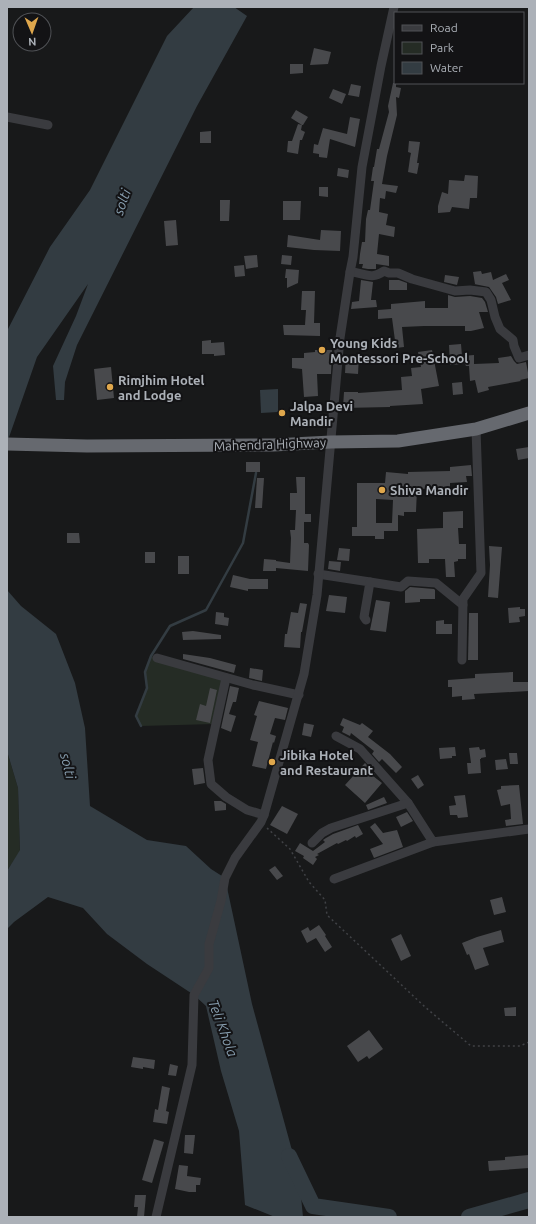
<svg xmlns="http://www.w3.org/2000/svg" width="536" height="1224" font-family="Ubuntu,sans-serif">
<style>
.green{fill:#252c25}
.water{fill:#333c42}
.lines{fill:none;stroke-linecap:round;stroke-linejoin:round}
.stream{stroke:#333c42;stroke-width:2.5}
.river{stroke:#333c42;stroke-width:16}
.building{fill:#48494c;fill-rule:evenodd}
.path{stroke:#404246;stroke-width:1.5;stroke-dasharray:2 3;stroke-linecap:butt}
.minor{stroke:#3a3b3f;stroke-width:9}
.highway{stroke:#66696f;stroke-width:13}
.poi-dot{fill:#dfa74c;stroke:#131315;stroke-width:1.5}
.labels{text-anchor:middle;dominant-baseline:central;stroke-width:4;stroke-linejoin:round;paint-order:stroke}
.poi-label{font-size:13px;font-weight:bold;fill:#acb1b8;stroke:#131315;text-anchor:start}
.street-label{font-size:13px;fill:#acb1b8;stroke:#131315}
.water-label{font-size:14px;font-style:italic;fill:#879eaf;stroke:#131315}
</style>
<rect width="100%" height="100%" fill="#18191a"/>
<g class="green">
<path d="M151,656L226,678L215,724L141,726L136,716L147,688L145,672Z"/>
<path d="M7,751L18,788L20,851L7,871Z"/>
</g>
<g class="water">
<path d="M194,7H234L247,16L197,106L77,345L65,382L64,400H56L53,366L76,316L88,284L37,357L7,443V331L50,247L90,190L167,36Z"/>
<path d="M278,389V412L261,413L260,390Z"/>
<path d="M7,590L21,606L56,634L75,683L85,728L90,806L147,840L186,846L211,869L225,878L252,1004L299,1176L303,1217H275L245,1205L239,1131L221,1071L206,1006L194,995L147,964L107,934L83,908L48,897L14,922L7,929V871L20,850L18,788L7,751Z"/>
</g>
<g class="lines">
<path class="stream" d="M141,726L136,716L147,688L145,672L151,656L170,626L206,610L243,543L256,473"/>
<g class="river">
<path d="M289,1156L313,1206L389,1217"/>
<path d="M469,1217L529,1200"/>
</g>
</g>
<g class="building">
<path d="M314,48L331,52L328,64L310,65Z"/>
<path d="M290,64H303V73L290,74Z"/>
<path d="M393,83H396V87L401,88L399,98L396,97L397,115L387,156L382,184L398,186L396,193L386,191L385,199L380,198L379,212L388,214L386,225L395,227L394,237L379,234L377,254L389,256V266L376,264V269H368L362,268L363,264H359L360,254L362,242H365L366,219L368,210H370L374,181H371L373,167H374L377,149H379L389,112L388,106Z"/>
<path d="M351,84L361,86L359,97L348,95Z"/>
<path d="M333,89L346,94L342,104L329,98Z"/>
<path d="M296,110L308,117L303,125H302L301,130L305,132L302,140H300L298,154L287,152L288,141H292L298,124L302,125L291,118Z"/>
<path d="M350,117L360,119L355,147L330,139L327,158L319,157V154L313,153L314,144L318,145L323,128L347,134Z"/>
<path d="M211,131V143H200V132Z"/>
<path d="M409,141L420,142L417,163H419L417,174L408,172L410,158L411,153L408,152Z"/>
<path d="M338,168L349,170L348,178L337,176Z"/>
<path d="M465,175L478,176L477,198H470L469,209L452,207L450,212L438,213V206L442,192L448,194L449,180L464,181Z"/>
<path d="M319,187H328V197L319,196Z"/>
<path d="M220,200H230L229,221H220Z"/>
<path d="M283,201H301L300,220H283Z"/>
<path d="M176,220L178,245L166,246L164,221Z"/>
<path d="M321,230L341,231L340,251L314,250L287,247L288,235L320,240Z"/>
<path d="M257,255L258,267L246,269L244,256Z"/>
<path d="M282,255L292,256L291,265L281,264Z"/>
<path d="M244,265L245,276L235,277L234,266Z"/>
<path d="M286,269L299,270L298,283L287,288V278H285Z"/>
<path d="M481,271L482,274L491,272L493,280L506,274L509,280L502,283L511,300L498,304L496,297L489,287L474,284H475L473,272Z"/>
<path d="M445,275L459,277L457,285L444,282Z"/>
<path d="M361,280L373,282L371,300H376L377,307L351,309L352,302L359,301Z"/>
<path d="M389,280H399L407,283V290H389Z"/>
<path d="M302,291H315L314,323H320V336L284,335L283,325H305L306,310H301Z"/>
<path d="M448,295L455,297L470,296L482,298L485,302L488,312H479L484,328L471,331H465V326H424L402,327L404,347L396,348L392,318L378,319V310L391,309V304L425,301V308H448Z"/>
<path d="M211,340V343L224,342L225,355L214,356V354H202V341Z"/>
<path d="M461,344L462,356L474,355V364L499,363L498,358L511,356L514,361L517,364L526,362L529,378L520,380L521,381L488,387L489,390L478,393L475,380L470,381L469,366H466L465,364L450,365L449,345Z"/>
<path d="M315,350H332L331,374H317L318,396L304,397L302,369L292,368V358H304V353L315,352Z"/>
<path d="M432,350L439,386L421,389L423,404L390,406V407L343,408L344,392H358V393L402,390L401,377L412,376L411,368L421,367L418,352Z"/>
<path d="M346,355L359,356L358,374L345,373Z"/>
<path d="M111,367L114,398L97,400L94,369Z"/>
<path d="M462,382L463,394L453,395L452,383Z"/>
<path d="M529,447V458L518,460L516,449Z"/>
<rect x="246" y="462" width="14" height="10"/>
<path d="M471,465L472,476H466L467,482L450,483V488L417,489L416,512H404V516L398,515V531H384V539H375V536H352V527H357V483H385L386,472L408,474V472L450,471V467ZM376,499L393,500L392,523H376Z"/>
<path d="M296,477H305V514H311V522H304V543H308L309,545L308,571L276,568V571H263L264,559L276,560V561L290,563L291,538L290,530H295L296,510H290V493H297Z"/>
<path d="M257,478H264L262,508H255Z"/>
<path d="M463,511V528H458L459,544H466V559H458V561L454,562L455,577H446L445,559H429V563H418L417,529L443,528V512Z"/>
<path d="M67,533H79L80,543H67Z"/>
<path d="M489,546L502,547L498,598L488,597L490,565Z"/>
<path d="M339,548L350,549L349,561L337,560Z"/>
<rect x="145" y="552" width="10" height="11"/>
<rect x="178" y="556" width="11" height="18"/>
<path d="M329,561L341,562L340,571L328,569Z"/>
<path d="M233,575L250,579H268V589H248V591L230,587Z"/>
<path d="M410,587L434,589L435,590V599H420V602L405,603V591Z"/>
<path d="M329,595L347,597L345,613L326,611Z"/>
<path d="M376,600L390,602L386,632L370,630Z"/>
<path d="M300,603L307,604L302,632H301L300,648L284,647L285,634H287L291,612L298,613Z"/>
<path d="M520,607V609H525V616L519,617L520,622L509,623L508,608Z"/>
<path d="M216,612L224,613V617L229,618L228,626L215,624Z"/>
<path d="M469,613H478V660H468Z"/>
<path d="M444,620V624H452V634H436V621Z"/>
<path d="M193,631L221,635V639L183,640L182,632Z"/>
<path d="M183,654L210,658L236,665L234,673L183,659Z"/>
<path d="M250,668L263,670L262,681L249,678Z"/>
<path d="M513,672V682H529V691L474,694L475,699L462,700V696L452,697V687H448V680L475,678V674Z"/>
<path d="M230,686L239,688L236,702H233L229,714L236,716L231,732L221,728Z"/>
<path d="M210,688L217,690L210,723L196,720L200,704L206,706Z"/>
<path d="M259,701L288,708L285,720L275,718L270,734L276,736L274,743L273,742L266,769L252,766L258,742L250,740L257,716L254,715Z"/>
<path d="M343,718L360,725L362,723L373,731L368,737L390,754L402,767L396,773L382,759L379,762L372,754L374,751L351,733L350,736L342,732L344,727L340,725Z"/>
<path d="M304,723L314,725L311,737L302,735Z"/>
<path d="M455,747L456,756H452V758L440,759L439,748Z"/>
<path d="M479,747L480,750L485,749L486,757L481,758V759H480L481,773L468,774L467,763H471L469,748Z"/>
<path d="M509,753H517L518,764H510Z"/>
<path d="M506,759L508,769L496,770L495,760Z"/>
<path d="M365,763L375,774L373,776L382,783L365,803L345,785Z"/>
<path d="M203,768L205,783L194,785L192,769Z"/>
<path d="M418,775L424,785L418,789L411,779Z"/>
<path d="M519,785L523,824L506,826L505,820L511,819L510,804L501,806L497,790L501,789V786Z"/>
<path d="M465,795L468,817L458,818L457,815H450L449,806L456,805L454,796Z"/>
<path d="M384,797L387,803L368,810L366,805Z"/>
<path d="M214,801H221L226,804V810L215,811Z"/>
<path d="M282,806L298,814L287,834L270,825Z"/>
<path d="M407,812L413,821L401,827L396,817Z"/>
<path d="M375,823L383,833L397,830L403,847L374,858L370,849L383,844L370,827Z"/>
<path d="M358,825L363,834L356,838L355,836L347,841L346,840L338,844L337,843L317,854L319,855L315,857L317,859L313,865L303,858L304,856L295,851L300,843L313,851L325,842L323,840L326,838L333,834Z"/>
<path d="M275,866L283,876L277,880L269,870Z"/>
<path d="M502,897L506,912L494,915L490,900Z"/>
<path d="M319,925L326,935L325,936L332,947L325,952L316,938L307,943L301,931L308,927L310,931Z"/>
<path d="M501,930L504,942L483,948L489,965L475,970L469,954L467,955L462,943L477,937Z"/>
<path d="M401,934L411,956L401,961L391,939Z"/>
<path d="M516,1007V1016H505L504,1008Z"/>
<path d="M369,1030L383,1049L369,1059L367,1056L358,1062L347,1046Z"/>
<path d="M133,1057L155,1060L154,1069L143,1067V1069L131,1067Z"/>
<path d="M170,1064L178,1066L176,1076L168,1075Z"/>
<path d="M162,1086L170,1088L166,1111L169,1112L167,1124L153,1122L155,1109L158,1110Z"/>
<path d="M185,1135H195L193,1154L184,1153Z"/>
<path d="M154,1139L164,1142L152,1183L142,1180Z"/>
<path d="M529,1155V1168L489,1171L488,1161L505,1160V1157Z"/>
<path d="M179,1165L188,1166L187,1176L201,1178L200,1185H196V1192H189L175,1189Z"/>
<path d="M135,1195H146L144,1217H137L138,1207H134Z"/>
</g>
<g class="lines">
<path class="path" d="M267,828L290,849L309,882L325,900L327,915L425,1007L471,1046H520L529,1042"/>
<g class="minor">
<path d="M7,117L48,125"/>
<path d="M350,272C364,272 370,281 384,271L389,273H398L412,279L455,291L470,290L486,292L491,300L495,317L500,329L513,340L514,346L519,358L529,355"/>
<path d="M318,574L370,582L364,617L366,620"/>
<path d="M370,582L401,587L408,581L436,583L463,605"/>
<path d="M157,658L253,685L299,695"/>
<path d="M462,660L463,599L481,573L476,429"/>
<path d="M226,678L208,760L211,784L226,797L247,810L264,815"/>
<path d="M336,736L360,749L408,803L433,842L529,829"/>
<path d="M312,843L322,833L331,828L408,803"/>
<path d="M334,879L433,842"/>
<path d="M156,1217L192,1065L194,995L209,968V944L221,901L225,878L235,858L261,822L264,815L304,674L317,595L340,338L350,272L353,257L362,167L381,66L394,7"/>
</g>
<path class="highway" d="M7,444L87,446L273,445L331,442L398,441L476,429L529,413"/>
</g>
<g class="poi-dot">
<circle cx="322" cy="350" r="4"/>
<circle cx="110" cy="387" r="4"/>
<circle cx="282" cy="413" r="4"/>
<circle cx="382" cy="490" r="4"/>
<circle cx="272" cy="762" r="4"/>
</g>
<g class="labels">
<g class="poi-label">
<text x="330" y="343">Young Kids<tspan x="330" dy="15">Montessori Pre-School</tspan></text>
<text x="118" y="380">Rimjhim Hotel<tspan x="118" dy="15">and Lodge</tspan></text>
<text x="290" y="406">Jalpa Devi<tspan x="290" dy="15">Mandir</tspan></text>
<text x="390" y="490">Shiva Mandir</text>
<text x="280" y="755">Jibika Hotel<tspan x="280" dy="15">and Restaurant</tspan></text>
</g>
<g class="street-label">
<text transform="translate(270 444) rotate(-2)">Mahendra Highway</text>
</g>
<g class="water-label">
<text transform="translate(122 202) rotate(-71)">solti</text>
<text transform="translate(68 766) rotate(76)">solti</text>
<text transform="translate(223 1028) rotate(70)">Teli Khola</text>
</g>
</g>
<rect width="536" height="1224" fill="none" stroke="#acb1b8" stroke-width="16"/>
<rect x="394" y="12" width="130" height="72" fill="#131315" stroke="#505256"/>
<rect x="402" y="25" width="20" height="6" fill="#3a3b3f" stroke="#505256"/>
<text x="430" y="32" font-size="12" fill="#acb1b8">Road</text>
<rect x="402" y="42" width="20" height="12" fill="#252c25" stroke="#505256"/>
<text x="430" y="52" font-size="12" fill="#acb1b8">Park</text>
<rect x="402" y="62" width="20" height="12" fill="#333c42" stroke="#505256"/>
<text x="430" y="72" font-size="12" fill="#acb1b8">Water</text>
<g transform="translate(32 32) rotate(178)"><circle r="19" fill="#131315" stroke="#505256"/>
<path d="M0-3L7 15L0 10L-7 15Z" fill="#dfa74c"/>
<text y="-6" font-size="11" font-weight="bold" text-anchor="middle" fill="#acb1b8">N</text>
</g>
</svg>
